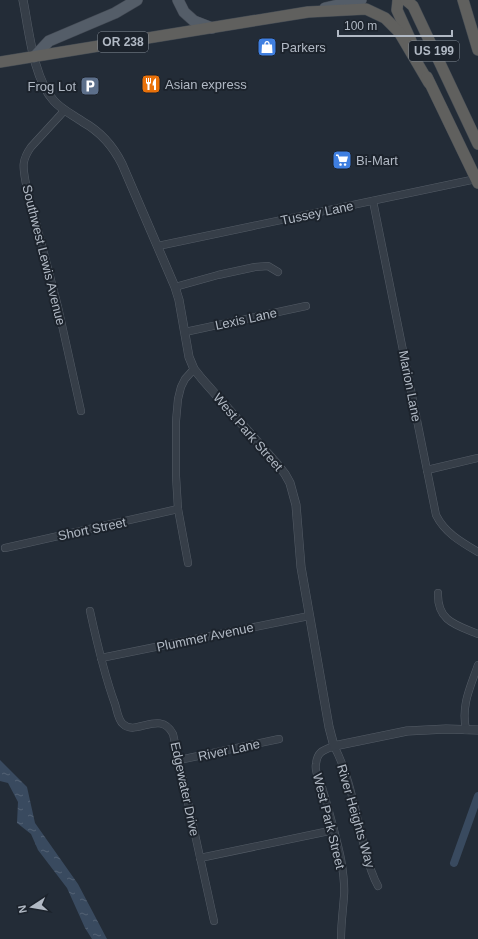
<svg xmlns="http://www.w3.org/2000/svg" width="478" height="939" font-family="Helvetica,sans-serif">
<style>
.water{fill:url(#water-ripples)}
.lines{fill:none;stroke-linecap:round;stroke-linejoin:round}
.canal{stroke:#394a5f;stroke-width:8}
.minor-casing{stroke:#545c66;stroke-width:8}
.tertiary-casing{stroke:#545c66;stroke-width:9}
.primary-casing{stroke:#404751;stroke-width:12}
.trunk-casing{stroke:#414952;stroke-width:12}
.minor{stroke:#363e48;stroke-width:7}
.tertiary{stroke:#363e48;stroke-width:8}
.primary{stroke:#545d68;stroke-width:11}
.trunk{stroke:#60605e;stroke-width:11}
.labels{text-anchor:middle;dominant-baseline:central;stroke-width:4;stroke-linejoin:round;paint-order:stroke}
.shield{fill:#1c232c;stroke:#848c96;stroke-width:1}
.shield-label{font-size:12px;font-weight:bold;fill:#b1b9c4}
.poi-label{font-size:13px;fill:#b1b9c4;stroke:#1c232c;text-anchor:start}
.street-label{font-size:13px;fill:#b1b9c4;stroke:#1c232c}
</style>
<defs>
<pattern id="water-ripples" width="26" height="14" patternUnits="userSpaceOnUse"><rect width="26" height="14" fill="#394a5f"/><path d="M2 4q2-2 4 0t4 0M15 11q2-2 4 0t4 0" fill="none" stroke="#536274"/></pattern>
</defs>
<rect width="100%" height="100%" fill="#232c37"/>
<path class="water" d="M0,760L27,787L35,823L78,884L107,939H92L85,928L67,888L38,850L31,834L17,823L18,802L8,783L0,781Z"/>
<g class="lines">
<path class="canal" d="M454,863L478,796"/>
<g class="minor-casing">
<g id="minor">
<path d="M64,111L31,147C21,161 23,168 26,184L58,307L81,411"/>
<path d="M373,201L436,515C445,533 461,542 478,552"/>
<path d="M158,246L476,179"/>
<path d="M175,287L218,275L255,267L268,266L278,272"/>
<path d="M185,332L306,306"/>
<path d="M427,470L478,458"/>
<path d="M5,548L178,509"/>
<path d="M188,563L178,509L176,476V421L178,399L181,387L185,379L194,369"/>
<path d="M438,593C437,621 456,625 478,634"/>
<path d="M90,611C97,643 104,674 115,704C117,710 118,720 123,724C136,737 160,709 173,734L214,921"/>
<path d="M101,658L309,616"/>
<path d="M466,730C461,705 470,688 478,665"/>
<path d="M179,760L279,739"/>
<path d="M200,858L334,830"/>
<path d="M341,939C341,924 343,910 344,896C345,884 343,871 341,859C336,835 329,811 322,787C320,780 314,772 316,764C317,752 323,750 334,746C349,774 355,810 363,842C367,857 370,872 378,886"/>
</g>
</g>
<g class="tertiary-casing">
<path id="tertiary" d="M23,0C29,30 33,78 54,101C62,110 73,115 83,122C101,132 113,146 122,164L175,287L179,300L189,357L194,369L202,379L278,465L285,474L290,483L296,505L301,567L329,727L334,746L407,731L446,729L478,730"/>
</g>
<g class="primary-casing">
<g id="primary">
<path d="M178,0L184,12L194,21L212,28"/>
<path d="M325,8L361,0"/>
<path d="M34,57L49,41L115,13L137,0"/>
</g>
</g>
<g class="trunk-casing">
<g id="trunk">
<path d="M398,0L397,10L411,41"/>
<path d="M406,0L413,6L478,144"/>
<path d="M463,0L478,50"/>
<path d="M0,62L308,12L366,9L385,18L399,32L429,83"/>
<path d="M427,77L478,183"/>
</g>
</g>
<use href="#minor" class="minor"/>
<use href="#tertiary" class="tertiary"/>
<use href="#primary" class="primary"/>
<use href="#trunk" class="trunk"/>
</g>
<defs>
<g id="shop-square" transform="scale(1)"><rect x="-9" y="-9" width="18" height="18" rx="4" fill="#3f7fe0" stroke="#1c232c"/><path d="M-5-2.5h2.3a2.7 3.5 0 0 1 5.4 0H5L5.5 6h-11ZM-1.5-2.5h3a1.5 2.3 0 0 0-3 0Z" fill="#fff"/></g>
<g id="restaurant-square" transform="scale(1)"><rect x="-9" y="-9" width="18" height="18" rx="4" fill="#e8710a" stroke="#1c232c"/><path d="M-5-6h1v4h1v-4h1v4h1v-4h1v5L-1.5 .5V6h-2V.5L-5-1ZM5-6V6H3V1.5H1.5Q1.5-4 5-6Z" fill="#fff"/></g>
<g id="parking-square" transform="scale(1)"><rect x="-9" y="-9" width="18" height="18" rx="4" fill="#5c6f8a" stroke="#1c232c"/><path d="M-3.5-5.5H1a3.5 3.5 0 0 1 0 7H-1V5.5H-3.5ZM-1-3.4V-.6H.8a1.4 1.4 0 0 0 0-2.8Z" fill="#fff"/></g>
<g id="supermarket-square" transform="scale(1)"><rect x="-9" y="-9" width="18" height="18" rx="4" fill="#3f7fe0" stroke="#1c232c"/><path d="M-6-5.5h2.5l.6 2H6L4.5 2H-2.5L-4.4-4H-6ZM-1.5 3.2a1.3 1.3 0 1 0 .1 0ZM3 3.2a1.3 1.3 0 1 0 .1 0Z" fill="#fff"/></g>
</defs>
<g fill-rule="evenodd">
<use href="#shop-square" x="267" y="47"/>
<use href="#restaurant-square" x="151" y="84"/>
<use href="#parking-square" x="90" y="86"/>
<use href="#supermarket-square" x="342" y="160"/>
</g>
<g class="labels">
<g class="shield">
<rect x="98" y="32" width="50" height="20" rx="3"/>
<rect x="409" y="41" width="50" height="20" rx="3"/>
</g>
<g class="shield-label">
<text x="123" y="42">OR 238</text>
<text x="434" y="51">US 199</text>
</g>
<g class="poi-label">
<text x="281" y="47">Parkers</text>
<text x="165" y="84">Asian express</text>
<text x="76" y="86" text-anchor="end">Frog Lot</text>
<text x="356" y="160">Bi-Mart</text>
</g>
<g class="street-label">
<text transform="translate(317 213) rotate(-12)">Tussey Lane</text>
<text transform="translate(44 255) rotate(76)">Southwest Lewis Avenue</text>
<text transform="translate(246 319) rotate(-12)">Lexis Lane</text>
<text transform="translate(410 386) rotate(79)">Marion Lane</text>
<text transform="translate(248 432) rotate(49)">West Park Street</text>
<text transform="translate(92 529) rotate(-12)">Short Street</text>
<text transform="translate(205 637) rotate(-12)">Plummer Avenue</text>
<text transform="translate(229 750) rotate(-12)">River Lane</text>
<text transform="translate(185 789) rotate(78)">Edgewater Drive</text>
<text transform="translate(356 816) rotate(74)">River Heights Way</text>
<text transform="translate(329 821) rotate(76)">West Park Street</text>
</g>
</g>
<g transform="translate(32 907) rotate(258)" stroke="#1c232c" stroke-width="3" paint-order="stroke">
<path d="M0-3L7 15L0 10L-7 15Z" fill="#b1b9c4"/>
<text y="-6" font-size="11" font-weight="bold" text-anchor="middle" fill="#b1b9c4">N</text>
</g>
<path d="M338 30v6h114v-6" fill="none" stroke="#b1b9c4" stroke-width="2"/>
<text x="344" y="30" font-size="12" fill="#b1b9c4" stroke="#1c232c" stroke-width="3" paint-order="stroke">100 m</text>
</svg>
